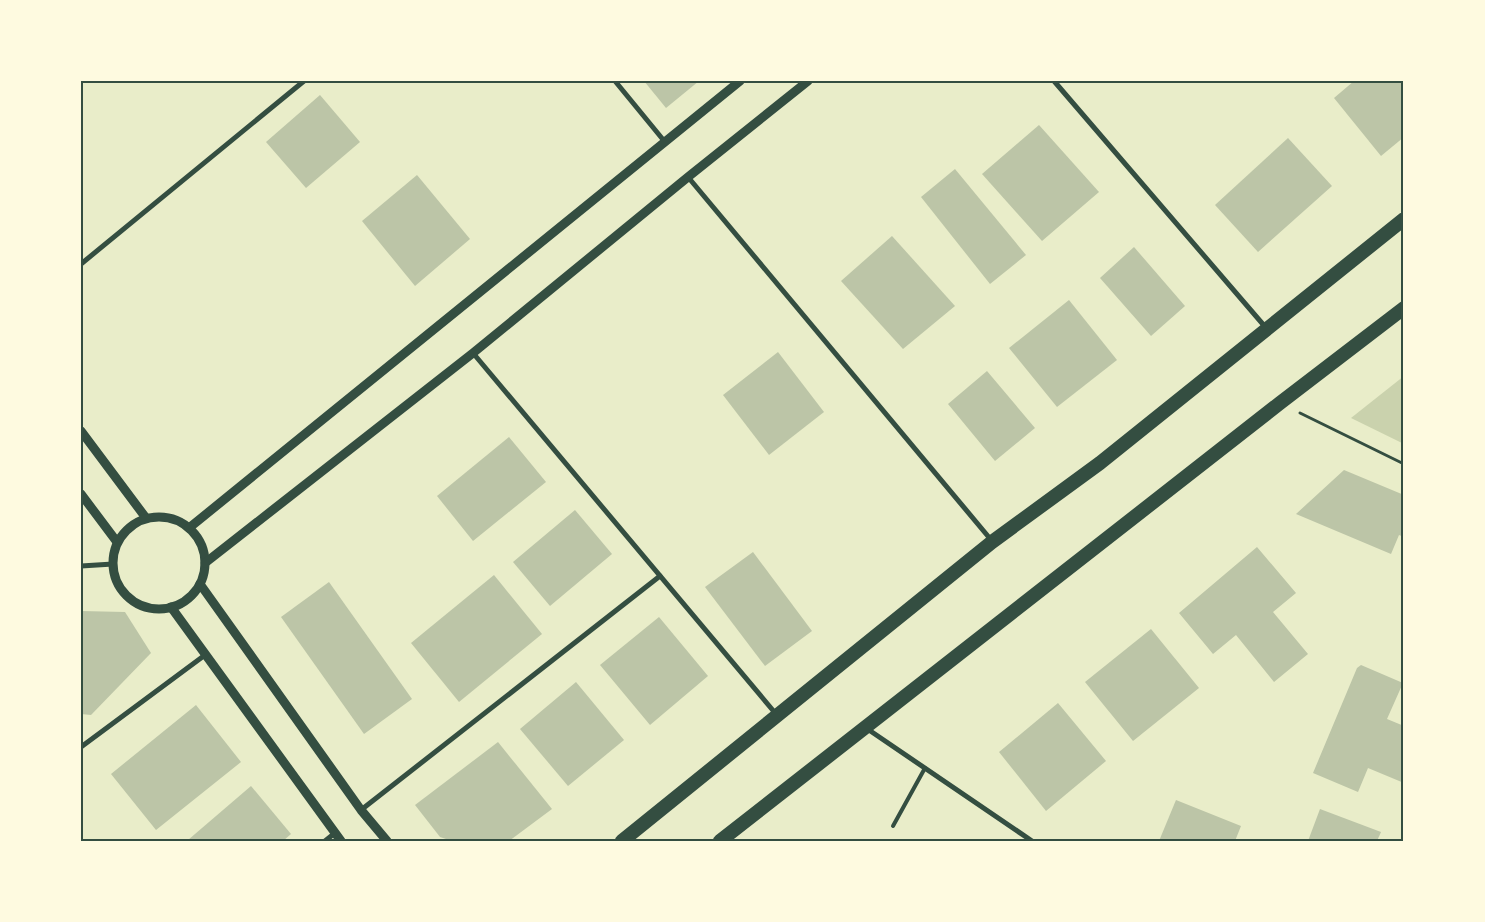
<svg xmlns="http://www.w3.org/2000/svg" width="1485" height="922" font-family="Lato,sans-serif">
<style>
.green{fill:#cad2ad}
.building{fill:#bcc5a7}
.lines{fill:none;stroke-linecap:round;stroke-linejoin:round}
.path{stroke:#344e41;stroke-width:3}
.service{stroke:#344e41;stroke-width:4}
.minor{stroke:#344e41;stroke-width:5}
.tertiary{stroke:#344e41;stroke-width:9}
.trunk{stroke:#344e41;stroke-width:14}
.neatline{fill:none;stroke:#344e41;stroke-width:2}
</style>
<rect width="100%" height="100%" fill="#e9edc9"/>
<path class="green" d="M1404,376V444L1351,418Z"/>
<g class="building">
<path d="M644,81H699L666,108Z"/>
<path d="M1354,81H1404V137L1381,156L1334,98Z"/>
<path d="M320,95L360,142L306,188L266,142Z"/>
<path d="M1039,125L1099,192L1042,241L982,174Z"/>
<path d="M1288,138L1332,186L1258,252L1215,205Z"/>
<path d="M955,169L1026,255L990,284L921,197Z"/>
<path d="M417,175L470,239L415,286L362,221Z"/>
<path d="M892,236L955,306L903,349L841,281Z"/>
<path d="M1134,247L1185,306L1151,336L1100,278Z"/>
<path d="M1069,300L1117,360L1057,407L1009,348Z"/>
<path d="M778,352L824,412L769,455L723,395Z"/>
<path d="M987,371L1035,428L995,461L948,404Z"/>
<path d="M509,437L546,482L473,541L437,496Z"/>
<path d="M1344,470L1404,495V537L1399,535L1391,554L1296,514Z"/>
<path d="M575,510L612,554L550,606L513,562Z"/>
<path d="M1257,547L1296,593L1273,612L1308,654L1274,682L1236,635L1213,654L1179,613Z"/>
<path d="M753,552L812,631L765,666L705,587Z"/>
<path d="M494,575L542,634L459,702L411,643Z"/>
<path d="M329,582L412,699L364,734L281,617Z"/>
<path d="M81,611L125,612L151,653L91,715L81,714Z"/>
<path d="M659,617L708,676L650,725L600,665Z"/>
<path d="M1151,629L1199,688L1133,741L1085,682Z"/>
<path d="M1361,665L1403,683L1387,719L1404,726V783L1368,768L1358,792L1313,773L1357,668Z"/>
<path d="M576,682L624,740L568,786L520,729Z"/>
<path d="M1058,703L1106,761L1046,811L999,752Z"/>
<path d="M196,705L241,762L156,830L111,774Z"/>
<path d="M498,742L552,809L509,841H452L440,837L415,805Z"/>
<path d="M251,786L291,834L283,841H189L188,840Z"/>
<path d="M1176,800L1241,826L1235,841H1159Z"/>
<path d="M1320,809L1381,832L1377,841H1308Z"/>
</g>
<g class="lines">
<path class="path" d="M1300,413L1404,464"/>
<path class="service" d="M893,826L925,768"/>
<g class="minor">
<path d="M615,81L665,142"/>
<path d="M1054,81L1267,329"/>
<path d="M688,177L992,541"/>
<path d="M81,264L304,81"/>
<path d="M473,353L776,714"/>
<path d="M81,566L113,564"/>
<path d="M866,728L1032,841"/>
<path d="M81,747L205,655"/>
<path d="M361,810L660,576"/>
<path d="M325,841L335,833"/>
</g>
<g class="tertiary">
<path d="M81,431L146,518"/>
<path d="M81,494L117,542"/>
<circle cx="159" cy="563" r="46"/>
<path d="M189,528L740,81"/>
<path d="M205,563L473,353L688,177L808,81"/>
<path d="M200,584L361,810L387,841"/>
<path d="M171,607L341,841"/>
</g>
<g class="trunk">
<path d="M622,841L992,542L1100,463L1404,219"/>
<path d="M720,841L1280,403L1404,308"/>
</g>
</g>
<rect width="1485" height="922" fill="none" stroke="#fefae0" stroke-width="165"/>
<rect x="82" y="82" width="1320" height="758" class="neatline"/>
</svg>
